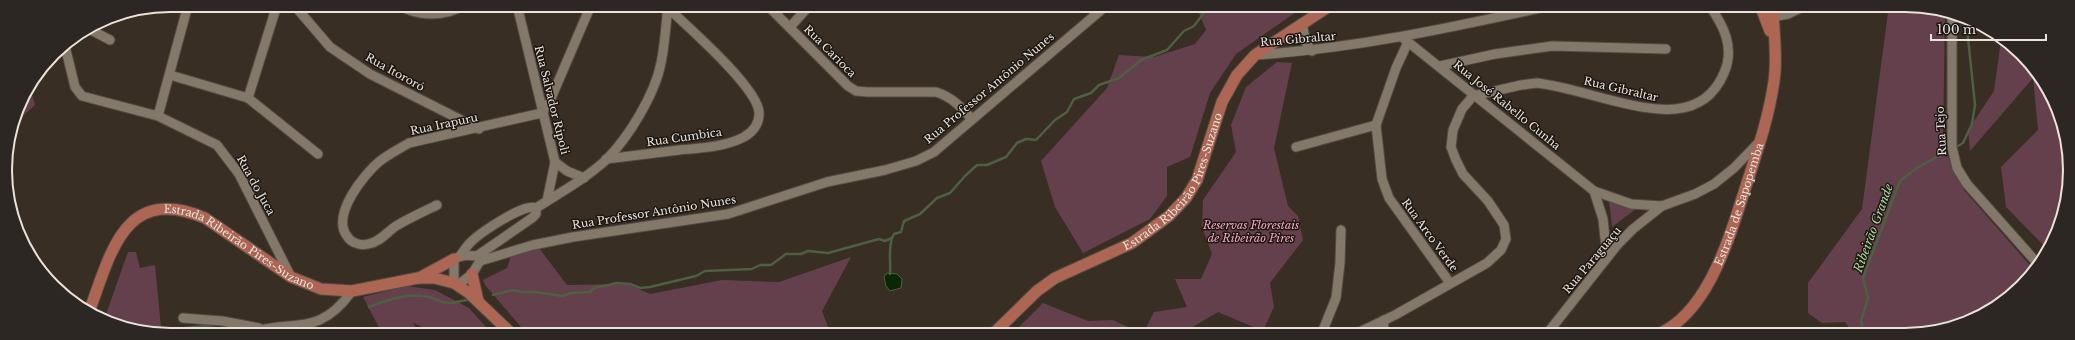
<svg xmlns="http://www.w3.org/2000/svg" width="2075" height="340" font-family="'Libre Baskerville',serif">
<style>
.green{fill:#64404c}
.water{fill:#0b2602;stroke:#4e5f43}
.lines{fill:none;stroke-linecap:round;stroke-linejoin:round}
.stream{stroke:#4e5f43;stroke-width:2.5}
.minor-casing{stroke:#544b42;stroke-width:11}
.major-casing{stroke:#544b42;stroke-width:13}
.minor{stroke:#84786b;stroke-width:9}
.major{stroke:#ad6653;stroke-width:11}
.labels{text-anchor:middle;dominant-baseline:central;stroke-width:3;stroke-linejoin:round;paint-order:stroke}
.street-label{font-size:11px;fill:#eae3dc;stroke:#1c1712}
.park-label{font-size:11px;font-style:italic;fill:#f9a8c2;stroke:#1c1712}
.water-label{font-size:12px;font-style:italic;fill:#a9d899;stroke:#1c1712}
.rim{fill:none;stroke:#eae3dc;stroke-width:2}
</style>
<rect width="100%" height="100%" fill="#382e23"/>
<g class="green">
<path d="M1201,5H1306L1236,54L1210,93L1190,157L1167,167V196L1150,219L1083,253L1055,207L1041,161L1107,88L1119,55L1154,57L1195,44L1206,30L1197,8Z"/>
<path d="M1889,5H1916L1945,13L1943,146L1964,190L2034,270L2022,287L1978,318L1916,335H1854L1845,322L1822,323L1808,313V283L1862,209Z"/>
<path d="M2001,40L2029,61L2061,117L2070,181L2053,243L2048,250L2006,207L2001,167L2038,130L2033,78L1970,151L1968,130L1994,91Z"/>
<path d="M1277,62L1292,63L1274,148L1288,206L1298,216L1303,240L1270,283L1274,307L1263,331L1218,312L1179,335H1011L1043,303L1088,321L1113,320L1143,334L1154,312L1187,307L1175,279H1201L1212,254L1202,227L1203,200L1236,152L1231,125L1246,87Z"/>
<path d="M30,88L35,105L14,124L18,107Z"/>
<path d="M1609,201L1636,209L1612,227Z"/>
<path d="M539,248L567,285L627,284L650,294L722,280L779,282L851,257L822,311L831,335H528L485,285L483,280L507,268L511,256Z"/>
<path d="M128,252H136L140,268L155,265L161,327L155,334L104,320Z"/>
<path d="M407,286L435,290L469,308L493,335H441L413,323L420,335H383L363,297Z"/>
</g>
<path class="water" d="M887,273L897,274L902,279L901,288L890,291L886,286L884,277Z"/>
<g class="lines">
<g class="stream">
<path d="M1958,146L1963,143L1972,124L1975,105L1966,19"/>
<path d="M890,274C891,260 888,252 892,238"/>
<path d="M493,295L513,290L522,292H535L563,296L571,293L590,292L594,288L617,283L630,284L640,288L650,287L696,276L705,271L752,269L760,265H771L786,254H801L808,251L828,253L879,239L885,241L892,238L894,234L901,232L904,221L920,214L937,198L950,193L965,176L977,165H987L1006,157L1017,143L1026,139L1036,140L1055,120L1067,112L1074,99L1091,93L1099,85L1119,78L1141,60L1167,50L1184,31L1194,26L1206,10L1226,5"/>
<path d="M369,307C387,300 409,292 429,297C436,299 443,304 450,303C457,303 463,299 471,300"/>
<path d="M167,335L175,329L216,325"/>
<path d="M1863,335L1861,321L1868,298L1863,278L1900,181L1917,168L1946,152"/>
</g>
<g class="minor-casing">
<g id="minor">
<path d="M294,5L330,47L370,74L479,129"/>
<path d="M399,5C418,17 445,17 464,5"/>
<path d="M517,5L555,162L547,201"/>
<path d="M767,5L848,86L856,91L867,92H936C952,97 961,107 972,119"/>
<path d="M1952,15V147L1957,168L1967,184L2038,264"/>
<path d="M1773,17L1788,14L1807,5"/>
<path d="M1302,23L1306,43L1312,51"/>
<path d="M790,27L810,5"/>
<path d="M89,29L110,40"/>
<path d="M1403,38L1594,191L1631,204L1662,206"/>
<path d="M1408,42L1396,68L1376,125L1382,179L1389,198L1450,283"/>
<path d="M65,46L75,87L82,96L158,116L217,145L239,174L291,277"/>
<path d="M1255,55C1359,48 1453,27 1554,5"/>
<path d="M1440,66L1495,54L1552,46L1666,49"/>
<path d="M170,75L248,98L318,154"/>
<path d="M248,98L277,5"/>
<path d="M158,116L188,5"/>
<path d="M1296,147L1376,125"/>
<path d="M606,159C631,156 655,153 679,150C701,148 725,147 744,137C753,132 760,123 759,112C757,87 688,27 668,8"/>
<path d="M555,162L567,171L584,178"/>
<path d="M1594,191L1603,219L1607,257"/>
<path d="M437,205C423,212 409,218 396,226C387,232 379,243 368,244C361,246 351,243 347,236C331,215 364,174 380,161C389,154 399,149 409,143L542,113L549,103L591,5"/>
<path d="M536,208C560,193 585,179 606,160C629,137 655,94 661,63C665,44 666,24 668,5"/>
<path d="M460,256C463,252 466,247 469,244C478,234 525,202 536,208"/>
<path d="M477,256L532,218L536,214V208"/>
<path d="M480,261L533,245L573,237L728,214L827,182L885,170L916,161L934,152L1107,5"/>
<path d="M454,283V259C462,255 468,255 477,256L480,260"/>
<path d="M458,285L472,274L480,261"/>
<path d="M183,318L222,321L259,328"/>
<path d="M240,335C292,317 317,340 352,291"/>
<path d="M1321,335L1336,298L1340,263L1341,230"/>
<path d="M1353,335L1395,315L1487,263L1501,250L1506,239L1504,225L1488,201L1463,174L1456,160L1451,147L1453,130L1462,109L1473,96L1521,85L1537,83C1561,86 1583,93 1606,99C1648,109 1702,125 1724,73C1735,48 1724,26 1709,5"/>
<path d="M1383,335L1384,320"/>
<path d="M1546,335L1618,244L1633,229L1662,206L1695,194L1714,184L1734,168L1760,141"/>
</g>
</g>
<g class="major-casing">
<g id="major">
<path d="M1760,5L1770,31"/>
<path d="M472,274L478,301"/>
<path d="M419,278L454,259"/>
<path id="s1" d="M89,312C111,253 124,184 205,218L291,277L321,289L352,291L418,278H434L454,283L469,293L513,335"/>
<path id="s2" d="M992,335L1037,291L1055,278L1132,243L1169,216L1186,198L1197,180L1222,102L1237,75L1255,55L1331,5"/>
<path id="s3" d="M1656,335C1709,314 1730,235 1746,186C1757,152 1769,117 1774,81C1778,56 1773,30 1773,5"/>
</g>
</g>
<use href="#minor" class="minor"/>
<use href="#major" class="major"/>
</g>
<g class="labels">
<g class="street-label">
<text transform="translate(1298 39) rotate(-5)">Rua Gibraltar</text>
<text transform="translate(830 51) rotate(45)">Rua Carioca</text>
<text transform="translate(395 72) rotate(29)">Rua Itororó</text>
<text transform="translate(989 88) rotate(-40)">Rua Professor Antônio Nunes</text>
<text transform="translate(1621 89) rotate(13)">Rua Gibraltar</text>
<text transform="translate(552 100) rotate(76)">Rua Salvador Ripoli</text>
<text transform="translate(1507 105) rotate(39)">Rua José Rabello Cunha</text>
<text transform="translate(444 124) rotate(-12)">Rua Irapuru</text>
<text transform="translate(1941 131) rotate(-93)">Rua Tejo</text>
<text transform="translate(684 137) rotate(-8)">Rua Cumbica</text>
<text stroke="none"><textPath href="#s2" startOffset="246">Estrada Ribeirão Pires-Suzano</textPath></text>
<text transform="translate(256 185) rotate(61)">Rua do Juca</text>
<text stroke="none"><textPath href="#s3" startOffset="160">Estrada de Sapopemba</textPath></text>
<text transform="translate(654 212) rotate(-9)">Rua Professor Antônio Nunes</text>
<text transform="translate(1430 235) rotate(54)">Rua Arco Verde</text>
<text stroke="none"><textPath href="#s1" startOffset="221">Estrada Ribeirão Pires-Suzano</textPath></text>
<text transform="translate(1592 260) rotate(-50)">Rua Paraguaçu</text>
</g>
<g class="park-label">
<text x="1251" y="225">Reservas Florestais<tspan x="1251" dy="13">de Ribeirão Pires</tspan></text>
</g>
<g class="water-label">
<text transform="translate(1873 228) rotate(-70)">Ribeirão Grande</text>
</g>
</g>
<path d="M0 0H2075V340H0ZM170 12H1905A158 158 0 0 1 2063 170V170A158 158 0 0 1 1905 328H170A158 158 0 0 1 12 170V170A158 158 0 0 1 170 12Z" fill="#2c2722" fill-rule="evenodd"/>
<path class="rim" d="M170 12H1905A158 158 0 0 1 2063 170V170A158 158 0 0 1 1905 328H170A158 158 0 0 1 12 170V170A158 158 0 0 1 170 12Z"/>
<path d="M1931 34v6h115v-6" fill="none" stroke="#eae3dc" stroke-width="2"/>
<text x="1937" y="34" font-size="12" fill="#eae3dc" stroke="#1c1712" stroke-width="3" paint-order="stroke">100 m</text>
</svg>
